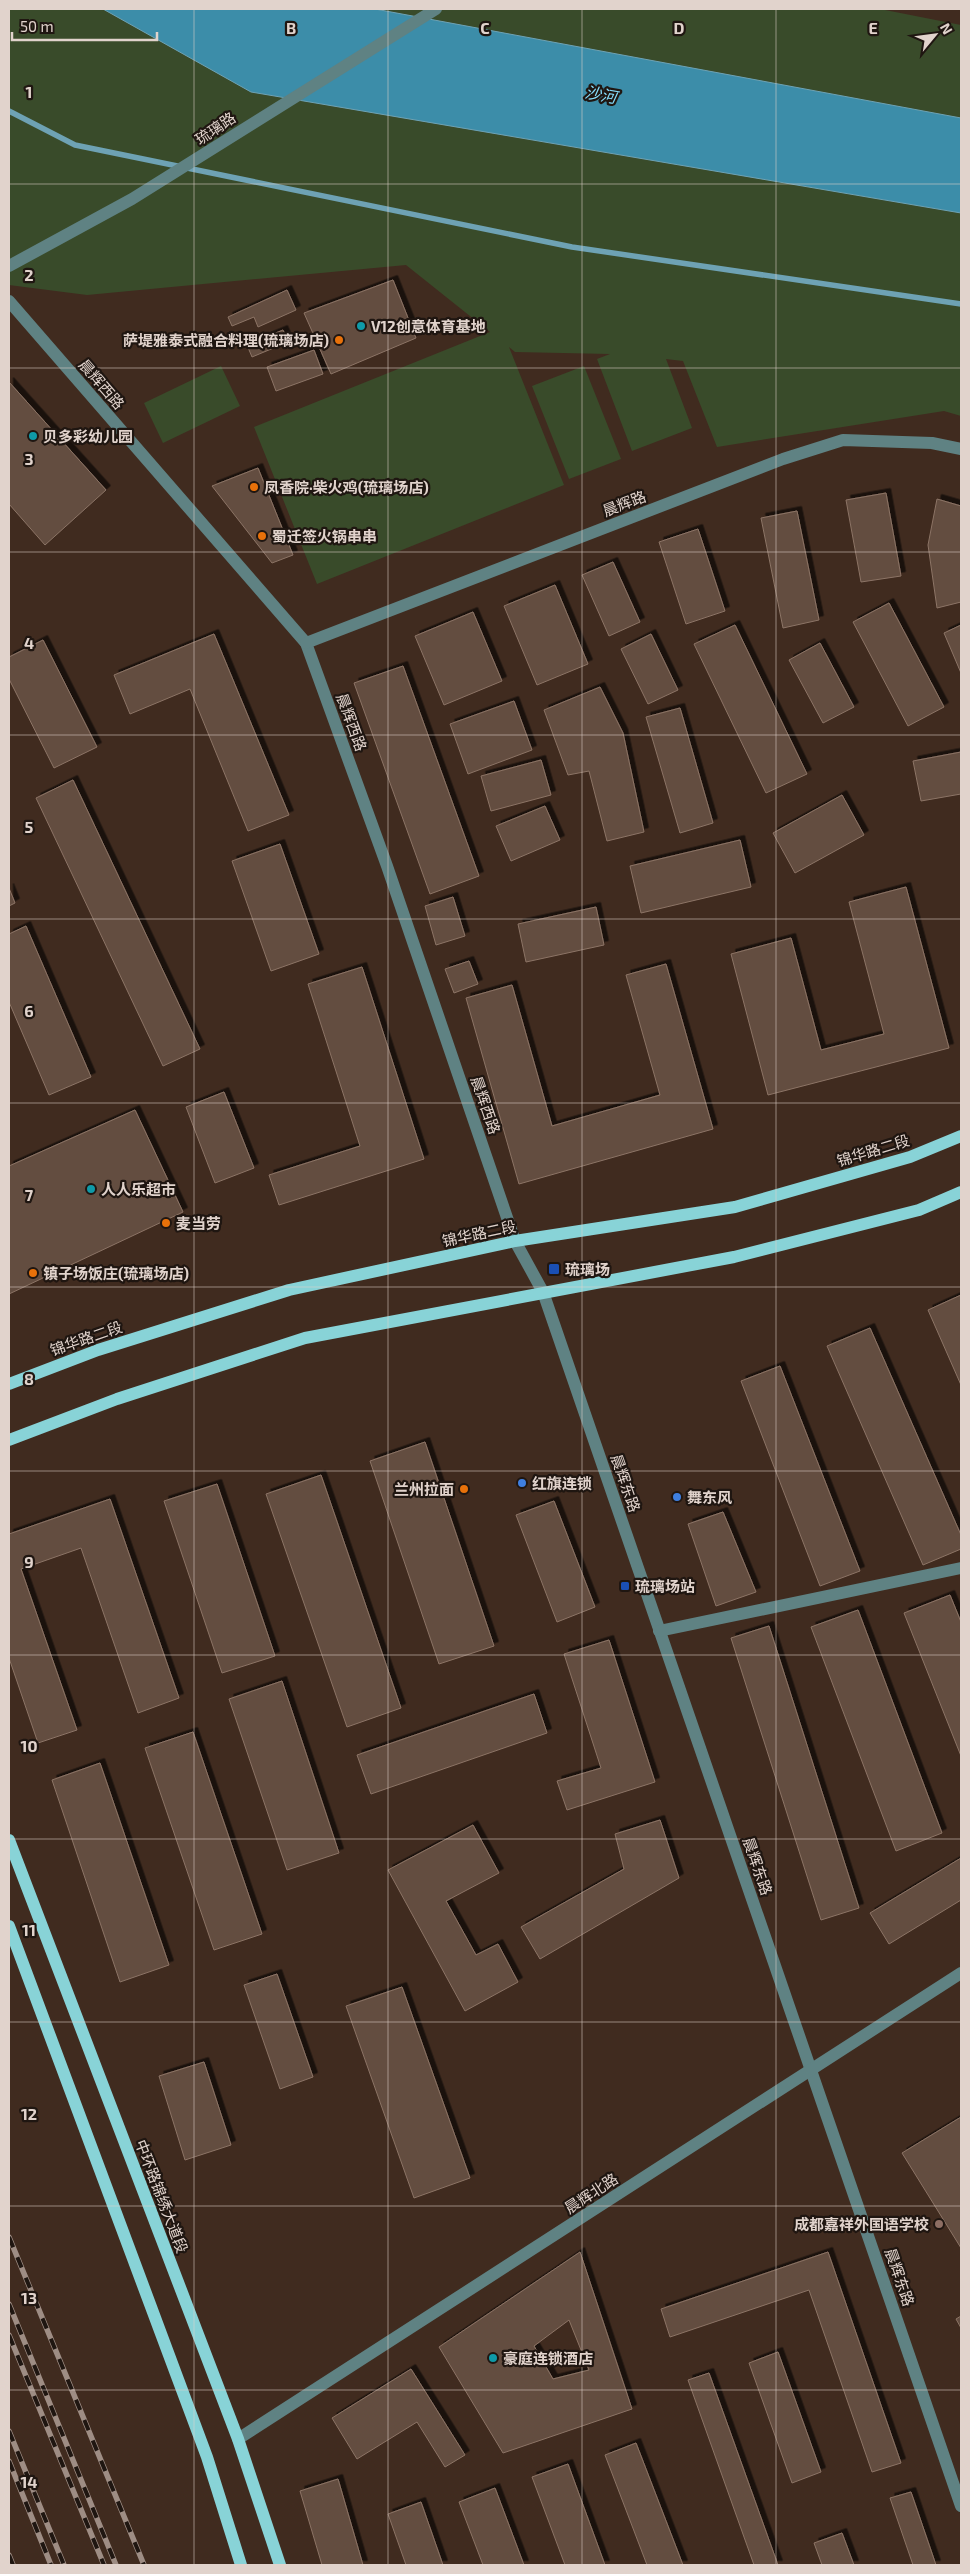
<svg xmlns="http://www.w3.org/2000/svg" width="970" height="2574" font-family="'Exo 2','Noto Sans SC',sans-serif">
<style>
.green{fill:#394b2a}
.water{fill:#3c8da9;stroke:#6ea2b4}
.lines{fill:none;stroke-linecap:round;stroke-linejoin:round}
.stream{stroke:#6ea2b4;stroke-width:5.5}
.building{fill:#634d3f;stroke:#8c7466;fill-rule:evenodd;filter:url(#shadow)}
.minor{stroke:#5f8283;stroke-width:12}
.major{stroke:#88d3d7;stroke-width:12}
.rail-casing{stroke:#9e8d84;stroke-width:5.5}
.rail{stroke:#1f1611;stroke-width:4;stroke-dasharray:11;stroke-linecap:butt}
.grid{fill:none;stroke:#e1d3cc;stroke-width:1;stroke-opacity:0.55}
.culture-dot{fill:#0f9aa8;stroke:#1f1611;stroke-width:2}
.food-dot{fill:#e8710a;stroke:#1f1611;stroke-width:2}
.transit-dot{fill:#1a4fb4;stroke:#1f1611;stroke-width:2}
.shop-dot{fill:#3f7fe0;stroke:#1f1611;stroke-width:2}
.education-dot{fill:#8d6e63;stroke:#1f1611;stroke-width:2}
.labels{text-anchor:middle;dominant-baseline:central;stroke-width:4.5;stroke-linejoin:round;paint-order:stroke}
.street-label{font-size:15px;fill:#e1d3cc;stroke:#1f1611}
.poi-label{font-size:15px;font-weight:bold;fill:#e1d3cc;stroke:#1f1611;text-anchor:start}
.water-label{font-size:16px;font-style:italic;fill:#86ddfc;stroke:#1f1611}
.grid-label{font-size:16px;text-anchor:middle;font-weight:bold;fill:#e1d3cc;stroke:#1f1611;stroke-width:4.5;stroke-linejoin:round;paint-order:stroke}
</style>
<defs>
<filter id="shadow"><feDropShadow dx="4.5" dy="-4.5" stdDeviation="0" flood-color="#0009"/></filter>
</defs>
<rect width="100%" height="100%" fill="#402b1f"/>
<g class="green">
<path d="M9,9H880L961,25V416L944,411L717,447L683,361L666,359L692,428L632,451L597,359L610,354L515,352L509,347L564,485L317,584L254,427L490,332L406,265L87,295L9,285Z"/>
<path d="M221,366L240,406L163,443L144,403Z"/>
<path d="M584,366L621,459L569,479L532,386Z"/>
</g>
<path class="water" d="M103,9H375L961,118V213L251,92Z"/>
<g class="lines">
<path class="stream" d="M9,111L75,145L572,247L961,304"/>
</g>
<g class="building">
<path d="M393,280L416,338L331,374L304,313Z"/>
<path d="M287,290L296,310L258,327L254,317L232,326L228,317Z"/>
<path d="M283,330L288,342L252,357L247,345Z"/>
<path d="M314,350L323,374L276,391L267,367Z"/>
<path d="M9,382L106,490L45,545L9,504Z"/>
<path d="M258,468L293,555L272,563L212,486Z"/>
<path d="M886,493L901,576L861,582L846,500Z"/>
<path d="M937,499L961,506V602L937,608L928,545Z"/>
<path d="M797,511L819,620L783,628L761,518Z"/>
<path d="M698,529L725,611L686,624L659,542Z"/>
<path d="M613,562L640,622L609,636L582,575Z"/>
<path d="M555,585L588,664L537,685L504,606Z"/>
<path d="M889,603L944,707L908,726L853,622Z"/>
<path d="M473,612L502,681L444,705L415,636Z"/>
<path d="M735,625L807,774L766,793L694,644Z"/>
<path d="M961,625V673L944,633Z"/>
<path d="M214,634L289,815L248,831L190,689L130,714L114,675Z"/>
<path d="M651,634L678,690L648,704L621,649Z"/>
<path d="M43,640L97,747L54,768L9,679V657Z"/>
<path d="M820,643L854,707L823,723L789,660Z"/>
<path d="M403,666L479,876L430,894L354,683Z"/>
<path d="M600,687L623,733L644,832L607,841L589,771L568,775L544,710Z"/>
<path d="M514,701L532,750L468,774L450,724Z"/>
<path d="M680,708L713,823L680,833L646,717Z"/>
<path d="M961,752V794L921,801L913,761Z"/>
<path d="M541,760L551,795L491,811L481,776Z"/>
<path d="M73,780L200,1049L163,1066L36,798Z"/>
<path d="M842,795L864,835L795,873L773,833Z"/>
<path d="M545,806L560,840L511,861L496,826Z"/>
<path d="M740,840L751,887L641,913L630,866Z"/>
<path d="M280,844L319,954L271,971L232,861Z"/>
<path d="M906,887L949,1048L768,1095L731,954L791,938L821,1050L884,1034L849,902Z"/>
<path d="M9,888L15,903L9,906Z"/>
<path d="M453,897L465,936L436,945L425,906Z"/>
<path d="M596,907L604,945L526,962L518,924Z"/>
<path d="M26,926L91,1077L49,1095L9,1002V934Z"/>
<path d="M469,961L478,984L454,993L445,969Z"/>
<path d="M666,964L713,1129L519,1184L466,998L512,985L552,1126L660,1095L626,975Z"/>
<path d="M362,967L424,1159L279,1205L269,1175L360,1146L308,984Z"/>
<path d="M224,1092L254,1168L215,1183L186,1107Z"/>
<path d="M135,1110L183,1212L9,1294V1166Z"/>
<path d="M961,1295V1385L928,1310Z"/>
<path d="M870,1328L961,1535V1549L923,1565L827,1346Z"/>
<path d="M780,1366L860,1571L820,1586L741,1381Z"/>
<path d="M425,1442L494,1646L439,1664L370,1461Z"/>
<path d="M321,1475L401,1708L347,1727L266,1494Z"/>
<path d="M217,1484L275,1656L222,1673L164,1501Z"/>
<path d="M110,1499L179,1698L138,1713L81,1548L21,1569L77,1730L38,1743L9,1658V1534Z"/>
<path d="M554,1501L595,1607L557,1622L516,1515Z"/>
<path d="M723,1512L756,1592L716,1606L688,1524Z"/>
<path d="M950,1595L961,1622V1756L904,1613Z"/>
<path d="M858,1610L942,1833L896,1851L811,1627Z"/>
<path d="M769,1626L859,1908L821,1920L731,1638Z"/>
<path d="M609,1640L655,1782L567,1810L557,1781L601,1768L564,1654Z"/>
<path d="M282,1681L339,1853L287,1870L229,1699Z"/>
<path d="M534,1694L547,1733L371,1794L357,1755Z"/>
<path d="M193,1732L262,1934L214,1950L145,1748Z"/>
<path d="M100,1763L169,1965L120,1982L52,1780Z"/>
<path d="M660,1820L679,1878L540,1959L521,1927L624,1869L615,1834Z"/>
<path d="M473,1825L499,1873L446,1901L476,1955L498,1944L518,1982L465,2011L388,1870Z"/>
<path d="M961,1858V1900L889,1944L870,1913Z"/>
<path d="M277,1974L313,2077L280,2089L244,1985Z"/>
<path d="M402,1987L470,2178L414,2198L346,2006Z"/>
<path d="M204,2062L231,2145L185,2160L159,2076Z"/>
<path d="M961,2117V2248L902,2153Z"/>
<path d="M580,2252L632,2409L503,2453L439,2347ZM569,2320L589,2370L553,2379L534,2346Z"/>
<path d="M828,2252L901,2463L872,2472L809,2290L670,2337L661,2309Z"/>
<path d="M961,2316V2328L956,2319Z"/>
<path d="M778,2352L821,2472L792,2483L749,2363Z"/>
<path d="M411,2369L465,2455L445,2467L417,2422L357,2459L332,2418Z"/>
<path d="M709,2373L778,2565H754L688,2380Z"/>
<path d="M636,2443L683,2565H647L605,2455Z"/>
<path d="M568,2464L605,2565H565L532,2477Z"/>
<path d="M338,2479L363,2565H322L300,2491Z"/>
<path d="M495,2488L524,2565H483L459,2502Z"/>
<path d="M911,2492L936,2565H913L890,2498Z"/>
<path d="M421,2502L443,2565H406L388,2514Z"/>
<path d="M842,2533L854,2565H822L814,2543Z"/>
</g>
<g class="lines">
<g class="minor">
<path d="M9,266L132,199L436,9"/>
<path d="M9,301L306,643L387,866L515,1241L543,1292L961,2506"/>
<path d="M306,643L783,459L843,440L932,443L961,449"/>
<path d="M659,1631L961,1568"/>
<path d="M238,2439L961,1973"/>
</g>
<g class="major">
<path d="M9,1384L98,1350L289,1290L515,1241L735,1207L910,1157L961,1136"/>
<path d="M9,1440L117,1399L305,1338L734,1257L919,1210L961,1192"/>
<path d="M9,1840L238,2439L280,2565"/>
<path d="M9,1926L207,2457L241,2565"/>
</g>
<g class="rail-casing">
<g id="rail">
<path d="M9,2237L144,2565"/>
<path d="M9,2304L116,2565"/>
<path d="M9,2335L104,2565"/>
<path d="M9,2431L64,2565"/>
<path d="M9,2461L51,2565"/>
<path d="M9,2555L13,2565"/>
</g>
</g>
<use href="#rail" class="rail"/>
</g>
<path class="grid" d="M194,9V2565M388,9V2565M582,9V2565M776,9V2565M9,184H961M9,368H961M9,552H961M9,735H961M9,919H961M9,1103H961M9,1287H961M9,1471H961M9,1655H961M9,1839H961M9,2022H961M9,2206H961M9,2390H961"/>
<g class="culture-dot">
<circle cx="361" cy="326" r="5"/>
<circle cx="33" cy="436" r="5"/>
<circle cx="91" cy="1189" r="5"/>
<circle cx="493" cy="2358" r="5"/>
</g>
<g class="food-dot">
<circle cx="339" cy="340" r="5"/>
<circle cx="254" cy="487" r="5"/>
<circle cx="262" cy="536" r="5"/>
<circle cx="166" cy="1223" r="5"/>
<circle cx="33" cy="1273" r="5"/>
<circle cx="464" cy="1489" r="5"/>
</g>
<g class="transit-dot">
<rect x="548" y="1263" width="12" height="12" rx="2.5"/>
<rect x="620" y="1581" width="10" height="10" rx="2.5"/>
</g>
<g class="shop-dot">
<circle cx="522" cy="1483" r="5"/>
<circle cx="677" cy="1497" r="5"/>
</g>
<circle class="education-dot" cx="939" cy="2224" r="5"/>
<g class="labels">
<g class="street-label">
<text transform="translate(215 128) rotate(-34)">琉璃路</text>
<text transform="translate(102 384) rotate(49)">晨辉西路</text>
<text transform="translate(624 503) rotate(-21)">晨辉路</text>
<text transform="translate(352 722) rotate(70)">晨辉西路</text>
<text transform="translate(486 1105) rotate(71)">晨辉西路</text>
<text transform="translate(873 1150) rotate(-17)">锦华路二段</text>
<text transform="translate(479 1233) rotate(-12)">锦华路二段</text>
<text transform="translate(86 1338) rotate(-19)">锦华路二段</text>
<text transform="translate(626 1483) rotate(71)">晨辉东路</text>
<text transform="translate(758 1866) rotate(71)">晨辉东路</text>
<text transform="translate(591 2193) rotate(-33)">晨辉北路</text>
<text transform="translate(162 2196) rotate(69)">中环路锦绣大道段</text>
<text transform="translate(900 2277) rotate(71)">晨辉东路</text>
</g>
<g class="poi-label">
<text x="371" y="326">V12创意体育基地</text>
<text x="329" y="340" text-anchor="end">萨堤雅泰式融合料理(琉璃场店)</text>
<text x="43" y="436">贝多彩幼儿园</text>
<text x="264" y="487">凤香院·柴火鸡(琉璃场店)</text>
<text x="272" y="536">蜀迁签火锅串串</text>
<text x="101" y="1189">人人乐超市</text>
<text x="176" y="1223">麦当劳</text>
<text x="565" y="1269">琉璃场</text>
<text x="43" y="1273">镇子场饭庄(琉璃场店)</text>
<text x="532" y="1483">红旗连锁</text>
<text x="454" y="1489" text-anchor="end">兰州拉面</text>
<text x="687" y="1497">舞东风</text>
<text x="635" y="1586">琉璃场站</text>
<text x="929" y="2224" text-anchor="end">成都嘉祥外国语学校</text>
<text x="503" y="2358">豪庭连锁酒店</text>
</g>
<g class="water-label">
<text transform="translate(601 94) rotate(10)">沙河</text>
</g>
</g>
<g class="grid-label">
<text x="291" y="34">B</text>
<text x="485" y="34">C</text>
<text x="679" y="34">D</text>
<text x="873" y="34">E</text>
<text x="29" y="98">1</text>
<text x="29" y="281">2</text>
<text x="29" y="465">3</text>
<text x="29" y="649">4</text>
<text x="29" y="833">5</text>
<text x="29" y="1017">6</text>
<text x="29" y="1201">7</text>
<text x="29" y="1385">8</text>
<text x="29" y="1568">9</text>
<text x="29" y="1752">10</text>
<text x="29" y="1936">11</text>
<text x="29" y="2120">12</text>
<text x="29" y="2304">13</text>
<text x="29" y="2488">14</text>
</g>
<rect width="970" height="2574" fill="none" stroke="#e1d3cc" stroke-width="20"/>
<g transform="translate(935 35) rotate(61)" stroke="#1f1611" stroke-width="4" paint-order="stroke">
<path d="M0-4L9 19L0 12L-9 19Z" fill="#e1d3cc"/>
<text y="-8" font-size="14" font-weight="bold" text-anchor="middle" fill="#e1d3cc">N</text>
</g>
<path d="M12 32v8h145v-8" fill="none" stroke="#e1d3cc" stroke-width="2.5"/>
<text x="20" y="32" font-size="15" fill="#e1d3cc" stroke="#1f1611" stroke-width="4" paint-order="stroke">50 m</text>
</svg>
